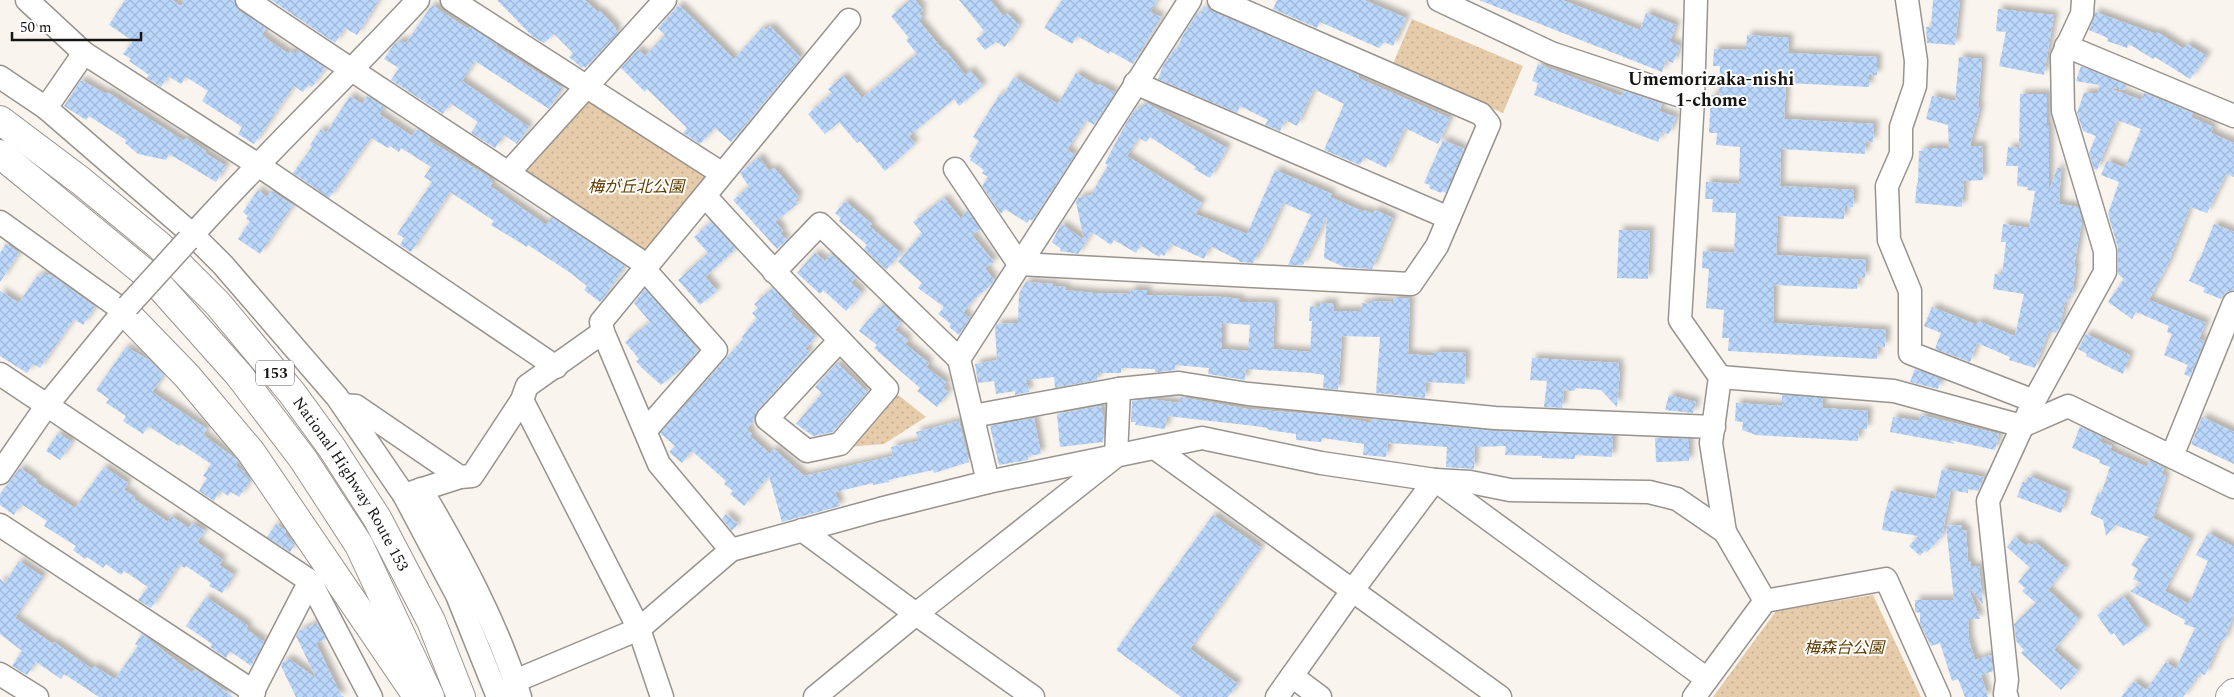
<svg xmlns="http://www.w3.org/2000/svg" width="2234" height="697" font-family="Spectral,'Noto Sans JP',serif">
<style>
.park{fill:url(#park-dots)}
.building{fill:url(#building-cross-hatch);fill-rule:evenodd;filter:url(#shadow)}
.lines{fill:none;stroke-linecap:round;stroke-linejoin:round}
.minor-casing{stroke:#98938e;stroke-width:25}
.major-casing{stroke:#98938e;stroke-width:30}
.highway-casing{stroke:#98938e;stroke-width:30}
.minor{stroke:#fff;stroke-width:22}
.major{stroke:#fff;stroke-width:28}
.highway{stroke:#fff;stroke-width:28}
.minor-bridge-casing{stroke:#98938e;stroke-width:25;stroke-linecap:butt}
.minor-bridge{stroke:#fff;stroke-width:22}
.labels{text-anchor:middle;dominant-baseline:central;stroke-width:4;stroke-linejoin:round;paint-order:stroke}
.shield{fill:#fff;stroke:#5d5b5a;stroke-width:1}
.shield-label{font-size:15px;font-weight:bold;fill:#171513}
.park-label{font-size:16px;font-style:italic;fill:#5f3d00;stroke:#fff}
.street-label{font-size:16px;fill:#171513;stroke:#fff}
.neighbourhood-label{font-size:18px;font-weight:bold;fill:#171513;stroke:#fff}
</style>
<defs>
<pattern id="park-dots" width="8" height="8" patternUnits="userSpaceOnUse" patternTransform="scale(1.25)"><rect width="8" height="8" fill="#e6ccaa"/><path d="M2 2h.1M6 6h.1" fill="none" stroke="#c5ae91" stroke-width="1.8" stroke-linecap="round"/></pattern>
<pattern id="building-cross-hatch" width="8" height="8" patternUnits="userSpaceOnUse" patternTransform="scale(1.25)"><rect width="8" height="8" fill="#bbd7fc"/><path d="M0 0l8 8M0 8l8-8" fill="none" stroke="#a0b8d7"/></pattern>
<filter id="shadow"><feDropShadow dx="4.5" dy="-4.5" stdDeviation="2.5" flood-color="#0004"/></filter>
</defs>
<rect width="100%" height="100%" fill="#f9f4ee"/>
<g class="park">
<path d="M1412,19L1523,66L1503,113L1392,66Z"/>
<path d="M585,99L707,175L647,251L524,170Z"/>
<path d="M893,391L926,417L884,444L847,447Z"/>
<path d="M1873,595L1921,697H1713L1776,611Z"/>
</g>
<g class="building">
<path d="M125,0H172L181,6L184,0H234L239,11L266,28L262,35L267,39L289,54L291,50L296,54L298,50L325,68L312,87L308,85L303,92L294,86L254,144L238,134L242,127L202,101L208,91L186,77L181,84L168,76L161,87L147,78L149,75L129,61L131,59L123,54L133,41L109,25Z"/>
<path d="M271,0H379L357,35L345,28L335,43Z"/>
<path d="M497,0H585L599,13L600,11L616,28L615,29L618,33L585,68L583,66L582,68L569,57L573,53L554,34L544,43L532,36Z"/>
<path d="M910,0H915L923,10L919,13L923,17L919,21L944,51L945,50L965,75L970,70L983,86L959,106L954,99L909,136L915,144L885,171L860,141L857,143L839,122L825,134L808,114L832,93L828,89L843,76L862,98L917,54L906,40L909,38L891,16Z"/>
<path d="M959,0H990L1003,16L1007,13L1019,25L1005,47L996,42L985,50L976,39L985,32Z"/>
<path d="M1062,0H1157L1150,12L1161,17L1133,64L1110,51L1109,54L1077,36L1072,44L1044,28Z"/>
<path d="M1277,0H1364L1406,18L1393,46L1384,42L1379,48L1320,22L1317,28L1273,9Z"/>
<path d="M1479,0H1562L1640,30L1646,13L1676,25L1670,42L1680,46L1673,63L1666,60L1662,72Z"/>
<path d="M1933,0H1960L1955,45L1927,43L1926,27H1931Z"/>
<path d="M432,5L468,29L470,27L497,45L496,46L562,88L549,109L475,61L462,81L529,127L517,144L504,135L495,148L471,133L478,122L453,105L450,104L443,114L391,80L399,68L384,59L395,43L397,44L400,40L406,43Z"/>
<path d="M679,5L734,59L763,27L766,30L770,26L801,58L731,142L715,128L700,144L683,133L687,128L647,89L645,92L621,68L638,49L645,56L665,35L658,28Z"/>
<path d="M1204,6L1214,12L1359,75L1358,78L1450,118L1438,144L1405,128L1386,168L1364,157L1360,165L1324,150L1344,104L1314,89L1297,126L1285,120L1280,131L1265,125L1268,120L1240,106L1237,113L1158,79L1163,66L1175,48L1177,49L1183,35L1197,13L1200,15Z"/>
<path d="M1998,9L2054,15L2044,75L1999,66L2006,32L1996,31Z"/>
<path d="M2095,12L2156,34L2157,32L2184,49L2187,44L2207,56L2190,79L2155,57L2153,59L2129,44L2127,48L2107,41L2108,38L2089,30Z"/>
<path d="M1747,35L1789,38L1788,53L1877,57V75H1869V87L1786,83L1784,119L1874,124L1873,142L1866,141L1865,154L1781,149L1780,186L1854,190L1853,207H1845L1844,219L1778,216L1776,255L1866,260L1865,278L1858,277L1857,289L1774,285L1773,323L1886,330L1885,347L1878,346L1877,359L1728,351L1729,338H1722L1724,310L1706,308L1709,269L1702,268L1703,251L1734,253L1736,213L1712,212L1713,199H1705L1706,182L1739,184L1740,147L1716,145L1717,133H1709L1711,95H1719L1720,66H1713L1714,49L1746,50Z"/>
<path d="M1959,57L1982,59L1978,107L1980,108L1970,146H1982L1983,180L1964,181L1962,207L1915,203L1917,183H1918L1919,151H1924V148H1949L1948,125L1926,119L1932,96L1955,101Z"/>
<path d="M1538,64L1621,96L1624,91L1662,104L1659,111L1676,117L1669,134L1662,132L1658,142L1534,95L1538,83L1532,81Z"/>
<path d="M2081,66L2126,85L2125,90L2106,87L2141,100L2144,93L2193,113L2191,117L2213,127L2211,133L2234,143V177L2226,174L2207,213L2190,207L2169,262L2149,300L2206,323L2199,339L2204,341L2190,377L2184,374L2188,365L2164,355L2172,334L2167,332L2169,326L2136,312L2132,319L2108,302L2124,279L2118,274V248L2108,214L2119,182L2101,175L2107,161L2125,168L2141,129L2117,120L2097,170L2094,169L2089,153L2096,136L2083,131L2077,113L2084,93H2098L2099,85L2076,81Z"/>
<path d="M1076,73L1098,86L1099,84L1115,93L1094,125L1086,120L1067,150L1075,155L1032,221L1030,219L1027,223L1005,209L1001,214L982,186L988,177L982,173L984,170L970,160L972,158L969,157L979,141L973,137L1000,94L1003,96L1014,77L1058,104Z"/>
<path d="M81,80L106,94L107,92L184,141L186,138L206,151L205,153L226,166L216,182L169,154L166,160L138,154L125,143L126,140L89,116L86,120L64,106Z"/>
<path d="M2020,94H2047V126H2049V191L2057,168H2061L2059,204L2078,207L2082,221L2074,266H2076L2072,296H2069L2067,302H2065L2060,326L2056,333L2049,331L2035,368L2009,360L2010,357L1977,343L1970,362L1935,349L1941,333L1924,326L1932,307L1977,325L1978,321L2015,336L2024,294L1993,289L1995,274L2002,275L2006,242H2001L2003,224L2029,228L2035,191L2027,190L2028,187L2017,186L2018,166H2006L2008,147L2019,148Z"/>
<path d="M350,96L362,104L367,96L384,107L379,114L412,136L417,129L430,137L428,140L489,177L488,178L493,182L490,186L546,225L552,217L625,266L603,299L600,302L584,290L587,286L569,272L528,245L527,247L491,225L494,221L450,192L411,252L400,245L404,238L397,234L432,182L424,177L431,167L401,148L399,152L390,146L388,148L371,138L329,198L293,173L312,147L310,145L321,129L326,133Z"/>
<path d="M1146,103L1227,148L1210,178L1194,169L1196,167L1150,137L1146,142L1138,138L1127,156L1202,203L1195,214L1247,234L1275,170L1332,194L1330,197L1364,212V210L1373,214L1375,210L1393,218L1372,269L1344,267L1324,258L1327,216L1303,265H1288L1311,215L1283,203L1262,249L1261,248L1253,263L1239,262L1240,261L1210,246L1204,259L1171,244L1164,256L1161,254L1159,257L1140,245L1136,253L1114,240L1111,245L1092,232L1078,254L1060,251L1061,249L1052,242L1061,224L1084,240L1076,202L1078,198L1091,195L1108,165L1105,163L1124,127L1136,108L1139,110L1143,104L1145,105Z"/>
<path d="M1443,140L1464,149L1446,193L1442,191L1441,193L1429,188L1430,185L1424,183Z"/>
<path d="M759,157L769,171L774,168L778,172L799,197L795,201L797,204L775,222L783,231L780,233L787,240L777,249L733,200L749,187L740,173Z"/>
<path d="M258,190L267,197L271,191L293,205L260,254L238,239L250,221L246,219L248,216L243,212Z"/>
<path d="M944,198L961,219L967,210L980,229L972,235L994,262L985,268L994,280L991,285L974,299L963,313L970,318L959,335L949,327L951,324L938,314L944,307L918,288L922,283L898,262L922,233L913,222Z"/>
<path d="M845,201L872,224L869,226L901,253L886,270L864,249L867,245L839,221L841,218L835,213Z"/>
<path d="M711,222L736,249L705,277L717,291L700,305L678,280L708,253L694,237Z"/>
<path d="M2214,224L2234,232V290L2226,292L2221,299L2203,292L2205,288L2189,281L2198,260L2199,261Z"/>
<path d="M1619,230L1650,231L1648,279L1617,278Z"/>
<path d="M6,244L19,253L0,282V253Z"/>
<path d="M815,253L825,261L831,254L856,277L851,283L862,293L846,311L823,290L820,294L797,273Z"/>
<path d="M42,273L48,276L49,274L60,281L95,307L83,325L74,319L40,368L33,364L27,373L0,356V291L19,303L37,276L39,278Z"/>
<path d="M1026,282L1053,284V286L1066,287L1065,290L1093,293L1130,294L1131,290H1147V295L1223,297L1240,299V302L1275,303L1273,349L1310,352L1312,321H1309L1310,306L1320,307V303H1334L1333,311H1361L1362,303L1370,304V301L1393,302V298L1410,299L1408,354L1434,356V352L1466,353L1465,384L1426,382L1425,398L1376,393L1380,337L1342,336L1338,390L1323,388L1324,375L1312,373L1246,369L1245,380L1208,374L1209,368L1175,365V370L1158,372H1155V369L1121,368V373H1098L1097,380L1055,388L1054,377L1026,380L1029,392L1015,395V391L996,394L994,381L978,383L975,364L997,360L995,328L997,324L1018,323L1019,293ZM1222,323L1250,325L1248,351L1222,349Z"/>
<path d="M773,288L793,312L791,314L802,325L816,337L805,349L810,352L757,411L752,423L747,429L752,434L750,436L770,454L774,449L804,476L893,456L891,447L919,441L916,432L959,421L969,462L934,473L933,470L888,480L889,482L873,485V483L835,492L840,506L782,522L769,476L744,506L730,494L733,491L724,484L726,481L692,451L682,463L669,452L675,446L660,433L743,339L742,337L757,318L752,313L758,308L754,304Z"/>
<path d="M645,289L698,350L685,366L661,385L642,368L636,361L639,359L625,342L650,322L634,303Z"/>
<path d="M883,304L901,323L895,330L908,340L905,344L929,363L926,367L947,383L943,388L949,392L937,407L917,391L920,388L874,348L877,345L859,331L879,307L880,308Z"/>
<path d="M2086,334L2130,355L2123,374L2086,356L2087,354L2078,349Z"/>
<path d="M126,347L149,360L164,375L152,392L207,429L203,435L239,461L236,466L245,472L243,473L251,480L239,497L231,492L228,496L220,490L214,501L199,491L207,478L203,476L211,464L181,444L179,446L148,426L143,434L123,421L126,416L106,403L109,399L96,390Z"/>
<path d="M1532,358L1619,363L1618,369H1620L1617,407L1601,390L1576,388L1574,391L1564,390L1562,408L1544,407L1547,381L1530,380Z"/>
<path d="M837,363L867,392L833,432L813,436L796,424L822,393L815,387Z"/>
<path d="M1915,369L1941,379L1938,389L1910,382Z"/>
<path d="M1669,395L1696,402L1693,413L1665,410Z"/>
<path d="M1782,395L1823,398L1822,408L1868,411L1867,429H1859L1858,441L1756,435L1742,430L1743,422L1735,421L1736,403L1782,406Z"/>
<path d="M1180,397L1247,409L1336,416L1371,423L1372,419L1494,431L1613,436L1612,457L1575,455V459L1542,458V456L1505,455L1506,446L1475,447L1474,469L1446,467L1447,447L1388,443L1386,457L1363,455L1364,444L1322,438L1321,442L1296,440V434L1269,430L1267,428L1255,426L1167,416L1165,429L1135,425L1136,422H1131L1132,401L1150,399L1179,403Z"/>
<path d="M1101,406L1104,420L1103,442L1060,447L1057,414Z"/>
<path d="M1920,415L1999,434L1995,450L1949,440L1955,444L1890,432L1893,417L1919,421Z"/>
<path d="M2202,417L2234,432V464L2191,444Z"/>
<path d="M1034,418L1041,454L1028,456V460L999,465L990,426Z"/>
<path d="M2080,427L2102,437L2100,442L2112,446L2110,450L2147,467L2150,460L2164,468L2162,475L2166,476L2153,518L2191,539L2165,591L2189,604L2208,561L2196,555L2208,533L2234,547V613L2224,641L2221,640L2205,675L2200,673L2183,697H2121L2134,681L2146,690L2166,662L2176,669L2195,628L2184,624L2185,620L2130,591L2141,583L2133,579L2138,569L2131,565L2149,537L2115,525L2106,536L2103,520L2090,514L2098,493L2101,494L2110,467L2099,463L2100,460L2072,448Z"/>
<path d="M58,433L72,442L60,460L46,451Z"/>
<path d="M1655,438L1689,439V461L1656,462Z"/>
<path d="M104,467L128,483L124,490L135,497L134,499L168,522L171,516L189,528L192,523L205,531L197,542L223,560L219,565L234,575L222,593L209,586L211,583L186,566L185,568L179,565L151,608L138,600L148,587L124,571L121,575L106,564L103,568L87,557L85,559L73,550L76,546L44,526L47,521L21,504L14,515L0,505V494L20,468L37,480L36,482L75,508Z"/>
<path d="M1942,469L1984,477L1983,480L1978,491L1968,489V493L1951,490L1942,536L1927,552L1925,550L1920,556L1909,546L1918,536L1882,530L1885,513L1891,491L1935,499Z"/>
<path d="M2029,476L2068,492L2061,513L2017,497L2023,481L2026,483Z"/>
<path d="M726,514L738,524L732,531L722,519Z"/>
<path d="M1213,515L1261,548L1190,649L1238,684L1228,697H1181L1116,650Z"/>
<path d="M276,524L286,531V535L295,544L290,552L267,537Z"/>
<path d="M1962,525V530H1966L1968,561H1970L1971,567L1979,566L1983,604L1968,587L1980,619H1968L1969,640L1975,660L1991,655L1993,671L1981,675L1988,697H1965L1958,679L1952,681L1940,643L1931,646L1920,624V613L1915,612V600H1954L1946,526Z"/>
<path d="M2015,537L2026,546L2029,543L2032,545L2035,542L2066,568L2048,590L2079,619L2054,650L2078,671L2061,690L2021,653L2024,650L2016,641L2014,624L2036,603L2022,591L2025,588L2018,582L2030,568L2007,547Z"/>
<path d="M19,561L43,577L15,618L53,644L54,642L92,669L94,666L115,679L138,646L135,644L142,634L192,673L195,669L233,697H99L64,674L61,679L36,662L27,675L12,666L22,651L0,634V579L5,583Z"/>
<path d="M2124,596L2147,629L2123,646L2114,633L2111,635L2097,615Z"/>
<path d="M206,597L248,626L246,629L264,642L251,666L230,651L226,658L210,647L212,644L186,626Z"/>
<path d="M317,623L326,639L316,643L341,695L344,697H296L281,666L283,662L289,659L316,678L296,636L299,631Z"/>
</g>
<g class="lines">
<g class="minor-casing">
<g id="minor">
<path d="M27,0L84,53"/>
<path d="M247,0C380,90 515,176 648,266"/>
<path d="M452,0L721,173"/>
<path d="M1439,0L1551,53L1693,100"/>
<path d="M1696,0L1693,100L1680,320L1720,377L1711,443L1725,532L1765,601"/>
<path d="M1907,0L1916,61L1915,86L1901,127V154L1887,186L1889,240L1910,291V353L2034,401"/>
<path d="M2066,46L2234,116"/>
<path d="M0,77L46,108L193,235L223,265L337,397L404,495L457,595L498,697"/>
<path d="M1135,83L1449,218"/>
<path d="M46,108L84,53L258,165L556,367"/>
<path d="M955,169L1019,264L1411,284L1437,246L1489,124L1481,114L1219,0"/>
<path d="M509,172L665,0"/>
<path d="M705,196C765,262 826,326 887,389L840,444L807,451L767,419L840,340"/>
<path d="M0,222L124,311"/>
<path d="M188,240C262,157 343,81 418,0"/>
<path d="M645,270L716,350L646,430"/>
<path d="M774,272L820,224L959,359"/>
<path d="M0,374L310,581L371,697"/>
<path d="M1720,377L1894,391L2022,426L2068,406L2234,487"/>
<path d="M1119,389L1179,383L1248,394L1495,418L1714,427"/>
<path d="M522,400L639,629L662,697"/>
<path d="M343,405L356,406L460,477"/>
<path d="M1155,448L1500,697"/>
<path d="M2172,456L2234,303"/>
<path d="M0,473L47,405L128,306"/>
<path d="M1435,480L1707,679"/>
<path d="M988,482L959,359L1190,0"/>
<path d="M421,489C460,555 497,623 520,697"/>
<path d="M404,495L460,477L472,476L522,400L527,386L603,332"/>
<path d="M0,525L254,692"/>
<path d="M802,530L916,614L1116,456L1119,389L973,416"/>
<path d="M731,550L659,464L603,332L601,322L849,20"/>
<path d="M0,674L37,697"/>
<path d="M1292,676L1320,697"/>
<path d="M515,681L639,629L731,550L880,509L988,482L1202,438L1321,463L1435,480L1470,482L1510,490L1649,492L1677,499L1725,532"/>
<path d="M250,697L310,581"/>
<path d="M815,697L916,614L1033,697"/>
<path d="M1277,697L1352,591L1435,480"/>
<path d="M1694,697L1765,601L1886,579L1939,697"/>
<path d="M2007,697L2005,694L2007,680L1988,501L2034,401L2105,272V251L2063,111L2062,57L2082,14L2083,0"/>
</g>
</g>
<g class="major-casing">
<path id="major" d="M2230,697L2234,693"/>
</g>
<g class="highway-casing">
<g id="highway">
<path id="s1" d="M0,120L81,181L160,246L218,304L292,393L332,448L377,518L431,621L461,697"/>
<path d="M0,154L156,282L239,375L303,459L359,545L430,697"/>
<path d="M124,311L187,376L251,452L413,690"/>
</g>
</g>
<use href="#minor" class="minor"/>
<use href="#major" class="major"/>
<use href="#highway" class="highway"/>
<g class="minor-bridge-casing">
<path id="minor-bridge" d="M128,306L188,240"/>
</g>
<use href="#minor-bridge" class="minor-bridge"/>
</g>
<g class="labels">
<rect class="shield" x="256" y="360.5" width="38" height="25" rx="4"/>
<g class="shield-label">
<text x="275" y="373">153</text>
</g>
<g class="park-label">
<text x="636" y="187">梅が丘北公園</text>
<text x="1844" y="648">梅森台公園</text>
</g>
<g class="street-label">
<text stroke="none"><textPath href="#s1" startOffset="510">National Highway Route 153</textPath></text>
</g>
<g class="neighbourhood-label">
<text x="1711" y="79">Umemorizaka-nishi<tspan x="1711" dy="21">1-chome</tspan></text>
</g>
</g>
<path d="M12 32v8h129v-8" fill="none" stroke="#171513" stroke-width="2.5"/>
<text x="20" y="32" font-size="15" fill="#171513" stroke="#ffffff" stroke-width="4" paint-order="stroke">50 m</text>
</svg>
